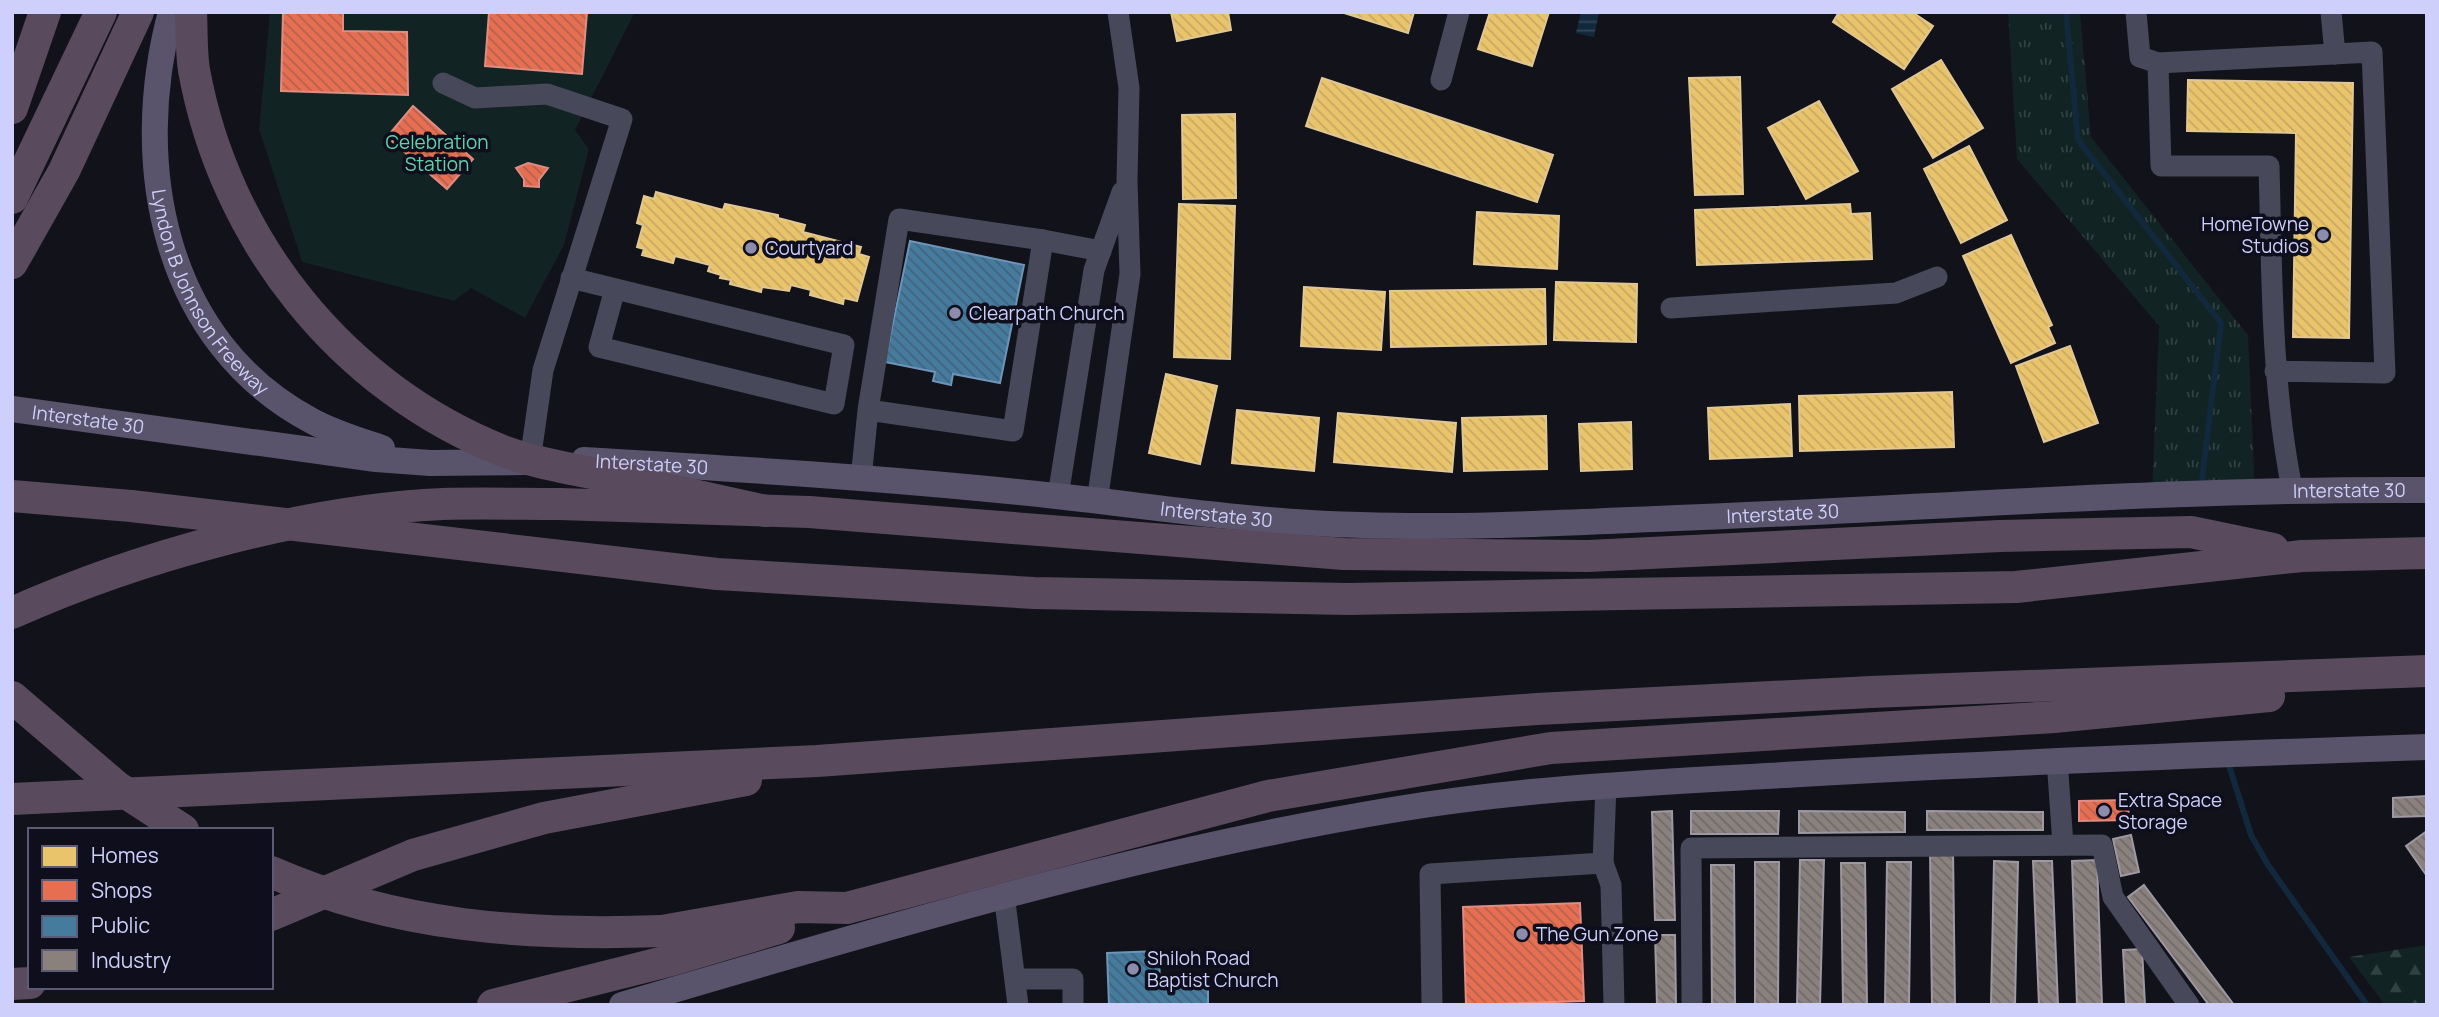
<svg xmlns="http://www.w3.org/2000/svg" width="2439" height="1017" font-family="Manrope,sans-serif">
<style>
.grass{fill:url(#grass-tufts)}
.forest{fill:url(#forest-firs)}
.park{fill:#112322}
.water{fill:url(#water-rules)}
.homes{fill:url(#homes-back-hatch);stroke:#e1c795;stroke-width:2}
.shops{fill:url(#shops-back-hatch);stroke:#e08c84;stroke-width:2}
.public{fill:url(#public-back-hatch);stroke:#6e94b9;stroke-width:2}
.industry{fill:url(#industry-back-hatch);stroke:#9e98a2;stroke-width:2}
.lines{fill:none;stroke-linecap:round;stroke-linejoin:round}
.stream{stroke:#12293d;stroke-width:6}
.minor{stroke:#474859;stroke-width:21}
.major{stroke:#59536b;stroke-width:26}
.highway{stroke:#594a5e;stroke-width:32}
.highway-bridge{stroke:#594a5e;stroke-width:32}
.poi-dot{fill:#8c8dac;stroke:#0e0e1d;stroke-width:2.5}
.labels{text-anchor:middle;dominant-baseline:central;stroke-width:7;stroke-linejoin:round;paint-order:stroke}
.park-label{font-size:19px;fill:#63d1a9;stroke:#0e0e1d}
.poi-label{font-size:19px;fill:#cecffa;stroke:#0e0e1d;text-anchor:start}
.street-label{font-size:19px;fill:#cecffa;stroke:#0e0e1d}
</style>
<defs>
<pattern id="grass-tufts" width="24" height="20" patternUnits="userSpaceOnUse" patternTransform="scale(1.75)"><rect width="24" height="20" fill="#112322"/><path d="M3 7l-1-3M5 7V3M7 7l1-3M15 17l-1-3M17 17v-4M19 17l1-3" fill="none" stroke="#324243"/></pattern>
<pattern id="forest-firs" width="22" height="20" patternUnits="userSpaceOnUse" patternTransform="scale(1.75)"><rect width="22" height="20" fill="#112322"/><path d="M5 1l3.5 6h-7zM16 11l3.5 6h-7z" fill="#324243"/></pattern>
<pattern id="water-rules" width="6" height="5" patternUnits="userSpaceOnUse" patternTransform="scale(1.75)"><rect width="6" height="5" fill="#12293d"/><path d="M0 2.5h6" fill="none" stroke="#33475a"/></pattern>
<pattern id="homes-back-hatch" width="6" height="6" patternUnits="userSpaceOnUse" patternTransform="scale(1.75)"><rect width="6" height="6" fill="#e9c46a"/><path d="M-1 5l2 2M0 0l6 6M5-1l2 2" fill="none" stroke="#c7a964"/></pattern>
<pattern id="shops-back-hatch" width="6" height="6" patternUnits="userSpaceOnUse" patternTransform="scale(1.75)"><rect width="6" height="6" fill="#e76f51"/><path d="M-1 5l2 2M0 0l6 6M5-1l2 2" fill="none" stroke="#b4604f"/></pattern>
<pattern id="public-back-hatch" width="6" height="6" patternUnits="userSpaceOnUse" patternTransform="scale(1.75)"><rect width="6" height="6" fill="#457b9d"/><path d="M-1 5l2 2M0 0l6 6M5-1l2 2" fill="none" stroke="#42637c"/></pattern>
<pattern id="industry-back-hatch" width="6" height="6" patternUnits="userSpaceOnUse" patternTransform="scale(1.75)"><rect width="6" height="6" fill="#8a817c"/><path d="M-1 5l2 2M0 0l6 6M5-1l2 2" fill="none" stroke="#6f6a6b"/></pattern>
</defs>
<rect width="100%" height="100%" fill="#12121a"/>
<path class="grass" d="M2008,12H2080L2091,137L2248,335L2255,491L2152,494L2159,326L2017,159Z"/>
<path class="forest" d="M2427,945V1005H2385L2349,957Z"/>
<path class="park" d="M270,12H635L575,130L589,149L564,245L525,318L471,288L454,301L302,262L259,129Z"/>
<path class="water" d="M1581,12H1599L1594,37L1576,33Z"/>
<g class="homes">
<path d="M1171,12H1228L1231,30L1177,41Z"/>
<path d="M1341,12H1414L1408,33Z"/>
<path d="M1490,12H1549L1532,66L1478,49Z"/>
<path d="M1839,12H1912L1933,26L1904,69L1833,22Z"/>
<path d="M1941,60L1983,128L1933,158L1892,89Z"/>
<path d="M1740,77L1743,194L1695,195L1689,78Z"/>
<path d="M1322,78L1553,155L1537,202L1306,126Z"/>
<path d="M2188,80L2353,83L2349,338L2293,337L2296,133L2187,131Z"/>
<path d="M1819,101L1858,171L1806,199L1768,128Z"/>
<path d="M1235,114L1236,198L1183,199L1182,115Z"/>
<path d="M1969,146L2007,220L1961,243L1924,169Z"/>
<path d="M656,192L723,210L725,204L778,215V218L805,225L803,232L861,247L859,254L869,257L857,301L844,298L843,304L810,295L811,290L791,285L789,291L762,287L761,292L730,284L731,280L720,278L721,275L708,271L710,265L675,256L673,263L642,255L644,249L637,247L643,225L637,223L644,196L654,199Z"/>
<path d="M1179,204L1235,206L1230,359L1174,357Z"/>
<path d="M1850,204L1851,214L1870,213L1872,259L1697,265L1695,210Z"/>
<path d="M1477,212L1559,216L1557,269L1474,264Z"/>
<path d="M2011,235L2052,325L2048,327L2055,343L2011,363L1963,256Z"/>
<path d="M1556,282L1637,284L1636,342L1554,340Z"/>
<path d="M1304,287L1385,292L1381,350L1301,346Z"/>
<path d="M1545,289L1546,344L1391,347L1390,291Z"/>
<path d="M2070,346L2098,423L2044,442L2016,366Z"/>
<path d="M1166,374L1217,386L1200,464L1149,453Z"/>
<path d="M1952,392L1954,447L1800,451L1799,396Z"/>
<path d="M1790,404L1792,456L1710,459L1708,408Z"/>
<path d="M1237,410L1319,418L1314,471L1232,463Z"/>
<path d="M1338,413L1456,423L1452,472L1334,462Z"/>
<path d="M1546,416L1547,469L1464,471L1462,418Z"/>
<path d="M1631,422L1632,469L1581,471L1579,424Z"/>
</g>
<g class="shops">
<path d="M283,12H343V31L407,32L408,95L281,91Z"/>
<path d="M489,12H587L582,74L485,66Z"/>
<path d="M413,106L473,159L447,189L387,137Z"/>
<path d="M528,163L548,168L539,180V187L524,186V179L516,168Z"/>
<path d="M2128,800L2129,820L2079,821V801Z"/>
<path d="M1580,903L1584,1001L1466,1005L1463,907Z"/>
</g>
<g class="public">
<path d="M910,241L1024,265L1000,383L953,374L951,385L933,381L935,372L885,362Z"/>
<path d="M1159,951L1160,987L1208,986V1005H1109L1107,953Z"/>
</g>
<g class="industry">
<path d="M2427,796V816L2393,817V798Z"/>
<path d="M1672,811L1675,920H1655L1652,812Z"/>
<path d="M1691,811H1779L1778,834H1691Z"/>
<path d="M1799,811L1905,812V832L1799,833Z"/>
<path d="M1927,811L2043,812V830H1927Z"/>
<path d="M2427,831V876L2406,846Z"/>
<path d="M2131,835L2139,872L2121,876L2113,839Z"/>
<path d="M1930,849H1953L1955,1005H1932Z"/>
<path d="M1800,860H1824L1820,1005H1797Z"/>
<path d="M2097,860L2102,1005H2077L2072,861Z"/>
<path d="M1994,861L2018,862L2015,1005H1991Z"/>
<path d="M2033,861H2052L2058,1005H2039Z"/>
<path d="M1755,862H1779L1778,1005H1755Z"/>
<path d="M1887,862H1911L1909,1005H1885Z"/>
<path d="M1841,863H1865L1867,1005H1843Z"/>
<path d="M1711,865H1734L1735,1005H1712Z"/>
<path d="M2144,885L2234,1005H2209L2128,897Z"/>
<path d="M1655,935H1675L1676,1005H1657Z"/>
<path d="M2142,949L2145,1005H2126L2123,950Z"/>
</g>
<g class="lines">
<g class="stream">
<path d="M2066,12L2078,140L2221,323L2202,480"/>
<path d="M2227,759L2251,835L2268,865L2367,1005"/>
</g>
<g class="minor">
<path d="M2136,12L2140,57L2158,63"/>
<path d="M2331,12L2335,54"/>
<path d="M1441,80L1459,12"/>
<path d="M443,83L475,98L547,94L622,119L543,370L530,461"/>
<path d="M1043,240L1101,251"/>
<path d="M571,278L844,345L834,404L599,347L615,289"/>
<path d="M1671,308L1896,293L1937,277"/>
<path d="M2275,371L2385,373L2372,52L2158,63L2161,166H2269C2272,275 2271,382 2292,489"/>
<path d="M861,479L868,410L899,219L1043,240L1013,431L868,410"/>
<path d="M1058,496L1094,270L1122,192"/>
<path d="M1097,502L1130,274L1127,181L1129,88L1118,12"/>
<path d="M2057,759L2063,845"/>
<path d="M1603,863L1611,885L1614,1005"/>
<path d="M1004,894L1018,1005"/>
<path d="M1017,979H1073V1005"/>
<path d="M1432,1005L1430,874L1603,863L1606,785"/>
<path d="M1692,1005L1691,848L2102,845L2113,897L2189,1005"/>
</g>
<g class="major">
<path id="s1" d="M171,12C130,164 163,342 312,421C334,433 358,440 382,448"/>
<path id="s2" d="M12,409L376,459L430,463L525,462"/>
<path id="s3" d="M584,460C741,469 900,479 1056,496C1158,507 1258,523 1361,525C1450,528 1540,524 1630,520C1895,511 2161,488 2427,490"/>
<path d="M622,1005C878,930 1134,852 1398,809C1531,787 1666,782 1801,774C2010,762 2218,754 2427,747"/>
</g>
<g class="highway">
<path d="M12,108L45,12"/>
<path d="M12,198L101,12"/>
<path d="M12,263L64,171L138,12"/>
<path d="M12,496L131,506L717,574L1034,593L1348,599L2016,587L2302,556L2427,553"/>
<path d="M559,504L809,512L1344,554L1588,556L2000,536L2191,532L2273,549"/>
<path d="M12,799L817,761L1537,709L1871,692L2427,671"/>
<path d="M271,915L413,855L544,818L746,780"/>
<path d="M662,931L798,907L847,908L1268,796L1551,748L2054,717L2269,696"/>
<path d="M12,984L30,983"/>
<path d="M493,1005L672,960L779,928"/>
</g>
<g class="highway-bridge">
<path d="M191,12C192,31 191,52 194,70C225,241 342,387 503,451C535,463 572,469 606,476C659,488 713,499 766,511"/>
<path d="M12,613C137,557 306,510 443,504C481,503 521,504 559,504"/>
<path d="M12,697L117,787L183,830"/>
<path d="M271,872C396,927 528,936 662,931"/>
</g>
</g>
<g class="poi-dot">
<circle cx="2323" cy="235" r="7"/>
<circle cx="751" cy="248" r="7"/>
<circle cx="955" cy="313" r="7"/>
<circle cx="2104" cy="811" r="7"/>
<circle cx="1522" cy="934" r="7"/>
<circle cx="1133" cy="969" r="7"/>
</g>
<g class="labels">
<g class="park-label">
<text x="437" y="142">Celebration<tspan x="437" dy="22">Station</tspan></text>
</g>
<g class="poi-label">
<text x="2309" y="224" text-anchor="end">HomeTowne<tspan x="2309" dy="22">Studios</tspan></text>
<text x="765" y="248">Courtyard</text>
<text x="969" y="313">Clearpath Church</text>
<text x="2118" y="800">Extra Space<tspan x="2118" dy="22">Storage</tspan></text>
<text x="1536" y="934">The Gun Zone</text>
<text x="1147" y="958">Shiloh Road<tspan x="1147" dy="22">Baptist Church</tspan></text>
</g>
<g class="street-label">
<text stroke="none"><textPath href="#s1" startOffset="296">Lyndon B Johnson Freeway</textPath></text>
<text stroke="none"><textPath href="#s2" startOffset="77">Interstate 30</textPath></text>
<text stroke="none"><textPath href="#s3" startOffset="68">Interstate 30</textPath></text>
<text stroke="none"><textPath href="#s3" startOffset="1769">Interstate 30</textPath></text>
<text stroke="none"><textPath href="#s3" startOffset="1202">Interstate 30</textPath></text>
<text stroke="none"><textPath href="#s3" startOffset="635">Interstate 30</textPath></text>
</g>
</g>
<rect width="2439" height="1017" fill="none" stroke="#cecffa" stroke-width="28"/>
<rect x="28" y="828" width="245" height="161" fill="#0e0e1d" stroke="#5b5b75" stroke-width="2"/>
<rect x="42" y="846" width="35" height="21" fill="#e9c46a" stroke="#5b5b75" stroke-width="2"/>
<text x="91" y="863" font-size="21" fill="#cecffa">Homes</text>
<rect x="42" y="880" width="35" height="21" fill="#e76f51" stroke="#5b5b75" stroke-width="2"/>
<text x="91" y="898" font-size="21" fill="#cecffa">Shops</text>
<rect x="42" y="916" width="35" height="21" fill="#457b9d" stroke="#5b5b75" stroke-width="2"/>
<text x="91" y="933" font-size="21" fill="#cecffa">Public</text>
<rect x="42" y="950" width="35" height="21" fill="#8a817c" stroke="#5b5b75" stroke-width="2"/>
<text x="91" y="968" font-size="21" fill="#cecffa">Industry</text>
</svg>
